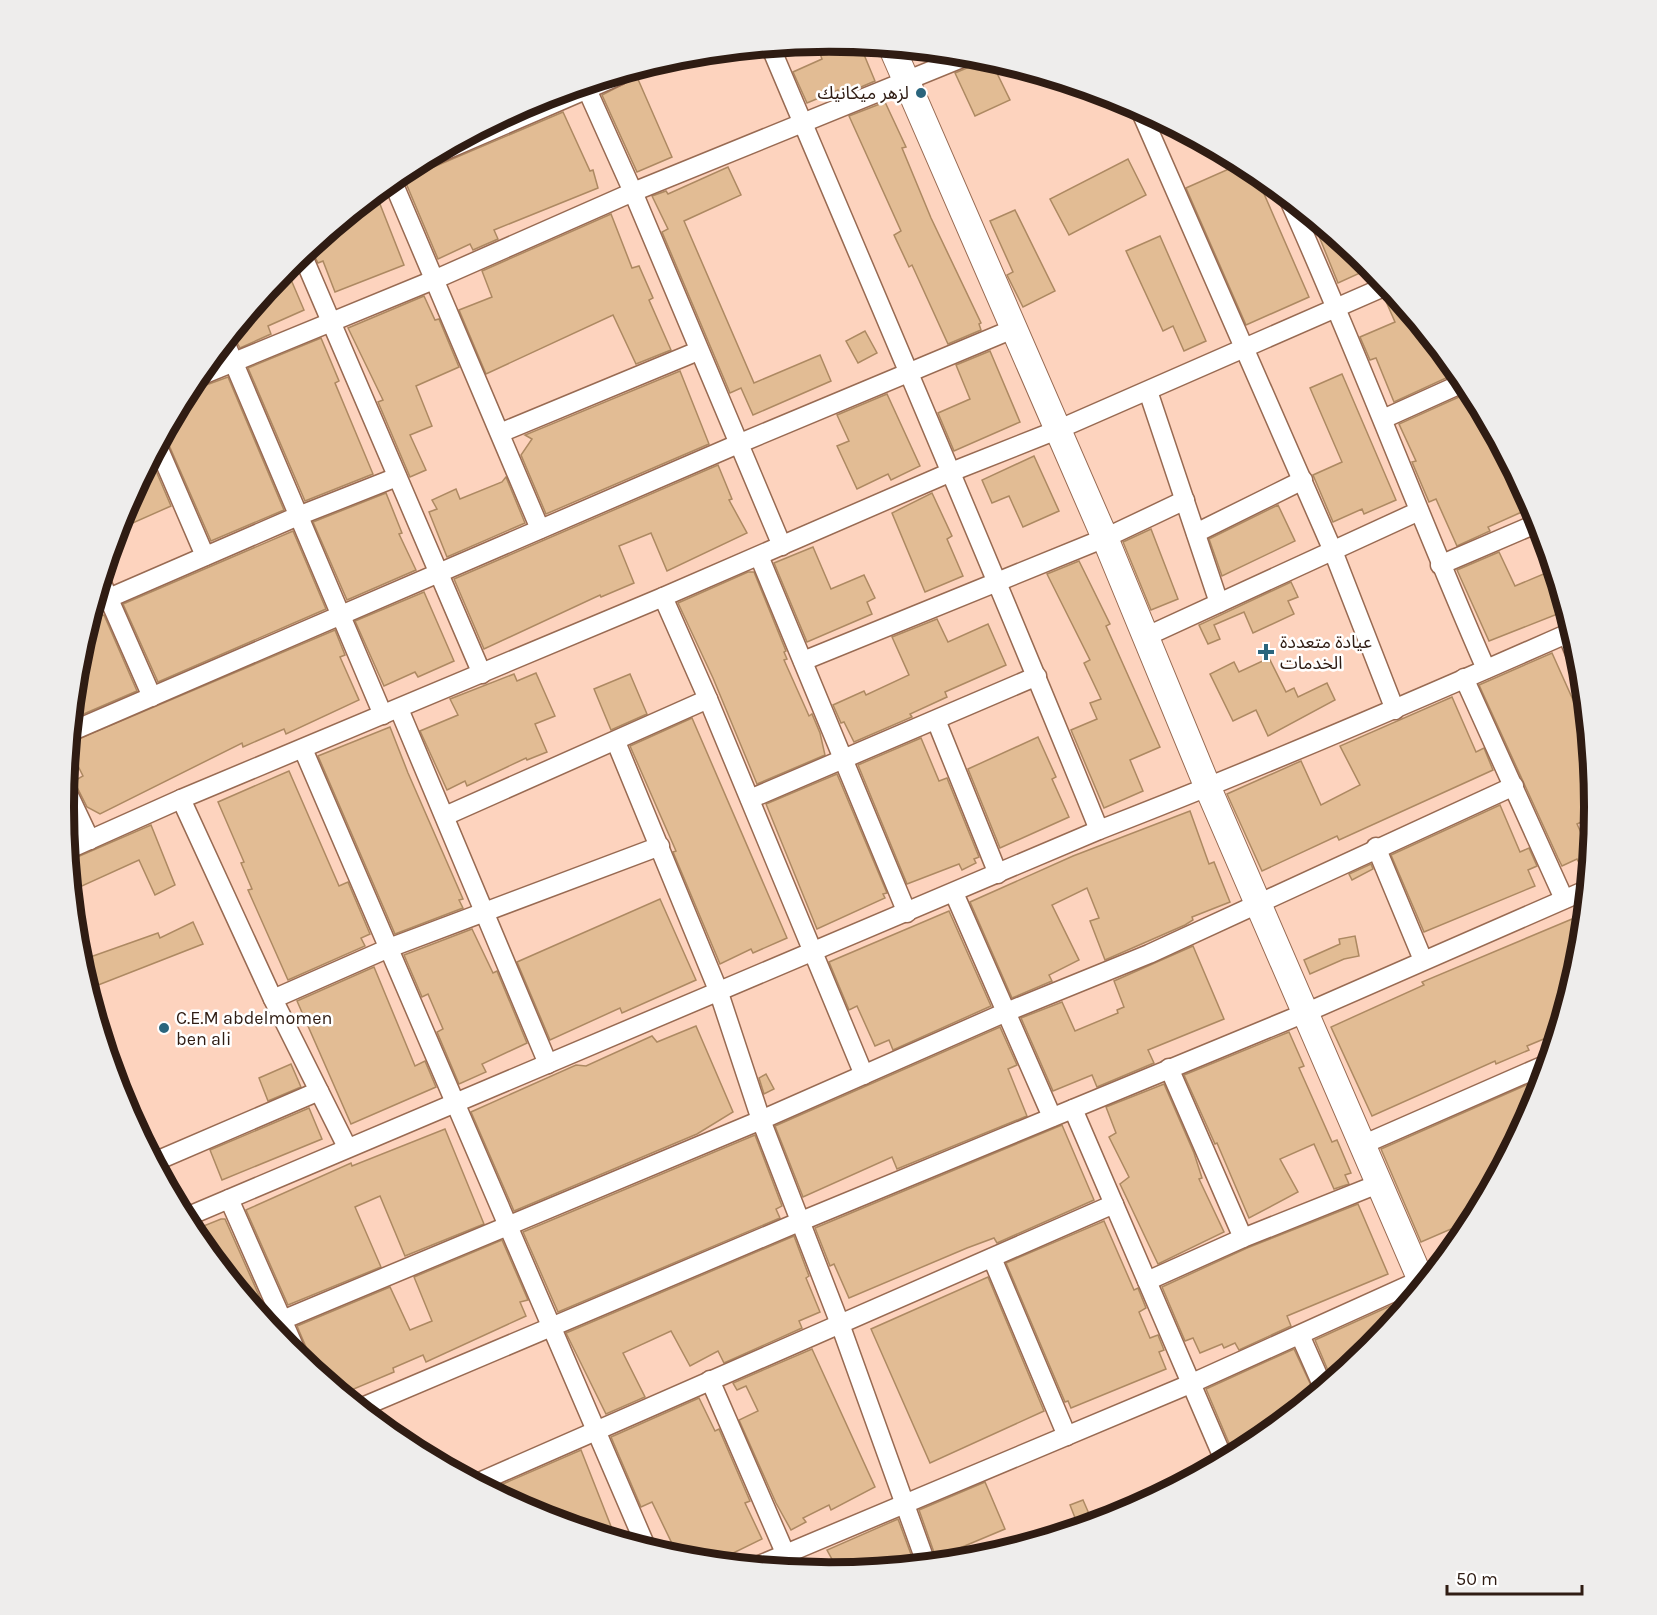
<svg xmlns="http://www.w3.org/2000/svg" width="1657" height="1615" font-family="Karla,'Noto Sans Arabic',sans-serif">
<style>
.building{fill:#e2bc94;stroke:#ad8962;stroke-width:1.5}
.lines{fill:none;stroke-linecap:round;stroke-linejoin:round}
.street-casing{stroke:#986a52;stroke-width:21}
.secondary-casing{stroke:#986a52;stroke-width:28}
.street{stroke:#fff;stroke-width:18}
.secondary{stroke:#fff;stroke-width:26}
.poi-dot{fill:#2a657d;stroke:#fff;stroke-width:2}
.labels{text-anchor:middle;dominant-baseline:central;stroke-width:5;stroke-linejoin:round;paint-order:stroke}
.poi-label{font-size:18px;fill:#2f1c13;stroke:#fff;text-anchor:start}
.rim{fill:none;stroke:#2f1c13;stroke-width:8}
</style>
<rect width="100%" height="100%" fill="#fdd3be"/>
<g class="building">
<path d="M829,42L860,45L875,81L840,96L838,90L807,103L793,72L822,59L816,43Z"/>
<path d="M978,57L991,61L1010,100L975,116L955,73L972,66Z"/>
<path d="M637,77L672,157L637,172L602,95Z"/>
<path d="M885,102L906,147L902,148L931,218L981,323L979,324L981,330L948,344L912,265L909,267L894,235L901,231L849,116Z"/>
<path d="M563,112L590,171L593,170L598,188L494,230L498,239L473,250L470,244L438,259L403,176L419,168L429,169Z"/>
<path d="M1128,159L1146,195L1069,235L1050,199Z"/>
<path d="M1240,164L1254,171L1309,297L1246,325L1186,188Z"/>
<path d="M728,167L741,195L684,221L754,383L820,355L831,381L753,415L741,388L730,393L662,232L668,229L652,196L666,191L668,194Z"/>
<path d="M376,194L404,265L335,292L323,261L318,263L310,247Z"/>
<path d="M1015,210L1055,291L1023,307L1007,275L1013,272L990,221Z"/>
<path d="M611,214L632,268L639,266L653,298L649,300L671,350L636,364L613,315L486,374L459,310L492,297L482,271Z"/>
<path d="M1312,219L1336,239L1369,266L1358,270L1360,273L1338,283Z"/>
<path d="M1160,236L1206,341L1184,351L1173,326L1163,331L1126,251Z"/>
<path d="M286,268L304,310L268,326L271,334L240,348L232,333Z"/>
<path d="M1393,294L1457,373L1394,402L1376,358L1370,360L1360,337L1395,322L1385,299Z"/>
<path d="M424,296L435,320L439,319L459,367L416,386L432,426L410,435L426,470L410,477L378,402L383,400L348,328Z"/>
<path d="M865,331L877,353L858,363L846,341Z"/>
<path d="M321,338L339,381L335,383L373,474L305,501L248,368Z"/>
<path d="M990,351L1020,422L954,451L938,413L970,399L956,365Z"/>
<path d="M680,371L709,444L546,514L521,455L532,439L525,435Z"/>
<path d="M1342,374L1396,500L1364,514L1362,509L1333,522L1313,475L1342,462L1310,388Z"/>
<path d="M228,377L284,510L211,541L168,443L163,437L187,392Z"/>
<path d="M1470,392L1502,451L1509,467L1506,469L1524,511L1488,527L1490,531L1457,546L1436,499L1429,502L1412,462L1416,461L1399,424Z"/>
<path d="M887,394L920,466L891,480L888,474L857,489L837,446L849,441L837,415Z"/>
<path d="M1034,456L1059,511L1023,527L1009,496L992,503L982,480Z"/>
<path d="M151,459L171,506L117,530L121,514Z"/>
<path d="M718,465L732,499L729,500L747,533L667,571L651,533L619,546L634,583L601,597L600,595L484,649L454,579Z"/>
<path d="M506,477L525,523L447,557L429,512L437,509L432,500L456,489L460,499L502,482Z"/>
<path d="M386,493L402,533L399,534L416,570L347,600L313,522Z"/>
<path d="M932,493L952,536L947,539L963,576L925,592L892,513Z"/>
<path d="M1278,505L1295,541L1222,576L1209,539Z"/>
<path d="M1151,529L1178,599L1151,610L1123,542Z"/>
<path d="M293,531L326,609L158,682L123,604Z"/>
<path d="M813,547L831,589L864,575L875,598L867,602L872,614L807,642L774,563Z"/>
<path d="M1499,552L1515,586L1553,570L1565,611L1489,641L1457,570Z"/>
<path d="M1079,561L1110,624L1106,626L1160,747L1130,760L1143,791L1104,808L1071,730L1097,719L1090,703L1101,699L1084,663L1090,660L1047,574Z"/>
<path d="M748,572H754L786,651L784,652L787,659L784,660L809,716L812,714L820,733L825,755L757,784L713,678L678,603Z"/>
<path d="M1291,582L1298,597L1288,601L1294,614L1253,633L1244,612L1214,625L1220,639L1208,644L1199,625Z"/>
<path d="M424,592L454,661L418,677L415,672L384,686L355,621Z"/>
<path d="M94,606L98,617L104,615L137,691L72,719L78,658Z"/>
<path d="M937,619L948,642L988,624L1006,665L945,692L947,697L910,714L912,717L854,742L844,722L841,723L833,705L864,691L866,695L909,675L892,637Z"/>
<path d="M335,630L345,655L340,657L359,700L286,734L284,729L243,747L242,743L100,814L87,807L74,781L83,776L69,748V743Z"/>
<path d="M1552,653L1586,729L1594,808L1593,817L1577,824L1590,852L1587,879L1577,859L1562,866L1558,858L1479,685Z"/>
<path d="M1269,658L1286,692L1294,688L1298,697L1327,683L1335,700L1268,736L1256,710L1233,721L1210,674L1234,662L1239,672Z"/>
<path d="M536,673L555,716L535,724L547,752L527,760L526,758L467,786L465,781L447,790L420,731L458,715L450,699L514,674L517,681Z"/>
<path d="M630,674L647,714L611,730L594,689Z"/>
<path d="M1452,697L1476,752L1484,748L1493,770L1339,840L1337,836L1262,871L1227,794L1301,761L1321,805L1360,785L1340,746Z"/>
<path d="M692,718L787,938L753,953L751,949L720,964L673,852L676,851L630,746Z"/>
<path d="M390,727L408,773L463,899L459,900L463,908L395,934L318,756Z"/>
<path d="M1038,737L1056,777L1052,779L1069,817L1000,848L968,769Z"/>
<path d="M921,738L939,781L947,778L979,857L974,859L976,863L962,870L959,864L907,884L858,765Z"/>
<path d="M289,771L339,886L348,882L370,934L361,938L365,946L288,980L248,890L252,889L241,863L244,862L218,802Z"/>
<path d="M837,774L887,893L883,894L885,898L817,929L766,804Z"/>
<path d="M1500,805L1520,852L1529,848L1537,866L1528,870L1535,886L1424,932L1391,855Z"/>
<path d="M1190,811L1209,864L1214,862L1230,902L1192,917L1193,920L1185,925L1105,960L1090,921L1099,918L1087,888L1052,905L1079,960L1049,975L1052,981L1012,998L970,902L1073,856Z"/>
<path d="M151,825L175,885L155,895L139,860L71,891L68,861Z"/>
<path d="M1371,864L1373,869L1352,880L1349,874Z"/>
<path d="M660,899L696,980L622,1013L620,1008L550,1040L517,962Z"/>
<path d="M949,911L991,1006L893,1050L889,1040L875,1046L857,1006L849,1010L829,962Z"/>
<path d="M1584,914L1579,957L1556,1034L1527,1046L1529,1050L1496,1064L1495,1061L1372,1116L1331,1027L1424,985L1422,982Z"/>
<path d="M193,922L203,944L88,989L79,961L158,933L160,938Z"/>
<path d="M472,929L493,973L497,971L527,1043L482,1064L486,1072L459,1084L437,1032L443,1029L428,994L422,997L404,955Z"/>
<path d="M1355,936L1359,956L1344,959L1310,974L1304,960L1340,944L1339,939Z"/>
<path d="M1193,946L1224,1019L1148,1050L1154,1063L1097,1087L1092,1075L1053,1091L1021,1018L1062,1002L1075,1031L1118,1013L1117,1010L1124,1007L1114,981Z"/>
<path d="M374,967L415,1066L425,1061L436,1087L351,1124L297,1001Z"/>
<path d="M696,1026L733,1112L697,1134L514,1211L471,1112L576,1065L586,1066L652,1036L657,1042Z"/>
<path d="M1000,1027L1017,1065L1008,1069L1027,1116L897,1169L892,1157L803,1197L775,1126Z"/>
<path d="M1289,1032L1304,1066L1299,1068L1316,1106L1332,1142L1337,1140L1351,1173L1345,1175L1349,1184L1334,1189L1314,1144L1280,1159L1298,1192L1249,1218L1217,1143L1215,1144L1184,1075Z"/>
<path d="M291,1064L301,1087L268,1101L259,1078Z"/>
<path d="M766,1074L774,1089L764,1094L759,1078Z"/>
<path d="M1542,1078L1536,1101L1472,1220L1421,1242L1381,1149Z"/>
<path d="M1164,1084L1194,1153L1202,1178L1199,1179L1224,1232L1158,1264L1120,1184L1129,1177L1109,1137L1116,1133L1106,1107Z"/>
<path d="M309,1108L322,1139L222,1180L210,1150Z"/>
<path d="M1062,1125L1094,1200L997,1243L994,1238L967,1248L849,1298L834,1264L830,1266L815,1228Z"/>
<path d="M445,1129L484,1224L405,1256L380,1196L355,1207L381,1267L288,1305L246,1210L351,1163L352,1166Z"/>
<path d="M755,1135L782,1206L776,1209L780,1218L558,1312L523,1232Z"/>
<path d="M1358,1204L1388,1274L1287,1316L1291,1326L1239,1350L1235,1343L1224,1348L1222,1344L1200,1353L1193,1338L1185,1341L1162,1287L1247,1248Z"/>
<path d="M221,1219H225L266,1311L259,1314L191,1231Z"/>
<path d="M1104,1221L1134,1290L1138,1288L1146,1308L1139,1312L1150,1338L1158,1335L1164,1350L1159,1352L1166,1369L1071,1408L1068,1401L1065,1402L1006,1263Z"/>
<path d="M794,1236L809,1276L806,1278L820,1312L799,1321L802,1328L724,1363L718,1351L690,1366L671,1331L623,1353L645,1397L606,1414L566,1333Z"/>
<path d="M502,1240L528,1300L520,1302L526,1316L426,1362L423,1355L393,1368L394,1372L342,1394L307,1365L309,1354L297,1326L390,1287L410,1330L432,1321L414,1277Z"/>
<path d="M988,1277L1044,1411L930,1463L871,1329Z"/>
<path d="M1399,1302L1402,1309L1370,1349L1332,1380L1315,1340Z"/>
<path d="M812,1349L875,1487L831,1510L829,1505L803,1518L806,1522L791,1530L776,1503L739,1420L758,1411L746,1386L737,1390L733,1383Z"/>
<path d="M1294,1349L1315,1394L1254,1444L1234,1455L1206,1389Z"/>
<path d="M699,1398L715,1431L719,1429L750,1501L745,1503L762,1539L715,1562L679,1558L652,1502L641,1507L611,1437Z"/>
<path d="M581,1450L616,1539L535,1515L489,1490Z"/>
<path d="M985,1482L1005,1529L936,1558L919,1510Z"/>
<path d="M1083,1500L1093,1523L1079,1528L1070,1505Z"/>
<path d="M898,1519L915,1565L839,1572L827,1550Z"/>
</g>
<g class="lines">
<g class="street-casing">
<g id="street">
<path d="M771,48C881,308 993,568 1099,830"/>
<path d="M585,85L633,192L782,546"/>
<path d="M1140,110L1333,551L1395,710"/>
<path d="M425,159L620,75"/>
<path d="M392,180L540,529"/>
<path d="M1289,200C1359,355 1418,514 1486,669"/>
<path d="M302,254L482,674"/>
<path d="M225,342L383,715"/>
<path d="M195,378L436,279L633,192L967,56"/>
<path d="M1148,391L1219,603"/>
<path d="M1383,419L1465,382"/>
<path d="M500,433L698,351"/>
<path d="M158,447L205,556"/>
<path d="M1196,533L1303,480"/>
<path d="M759,556L907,913"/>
<path d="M1440,565L1538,523"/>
<path d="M101,581L152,697"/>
<path d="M663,597L708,699L864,1075"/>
<path d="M109,598L298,516L397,477"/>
<path d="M1567,634L1580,666"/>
<path d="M1145,637L1419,511"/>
<path d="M803,661L1105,538L1185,500"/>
<path d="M1464,678L1564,899"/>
<path d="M399,709L548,1064"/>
<path d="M936,720L998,874"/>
<path d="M70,732L738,444L1013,329"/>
<path d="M616,742L718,990L761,1120L840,1324L926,1563"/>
<path d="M303,749L647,1549"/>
<path d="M65,787L90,840"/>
<path d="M181,799L273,999L347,1147"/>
<path d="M750,799L1037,676"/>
<path d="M445,816L708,699"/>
<path d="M1376,847L1423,960"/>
<path d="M67,850L181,799L663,597L951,472L1057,430L1386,286"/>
<path d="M954,893L1052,1117"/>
<path d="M273,999L389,948L660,846"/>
<path d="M1169,1068L1243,1238"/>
<path d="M1073,1109L1224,1460"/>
<path d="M1362,1145L1547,1064"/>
<path d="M154,1162L319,1091"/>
<path d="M229,1199L299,1358"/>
<path d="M184,1218L1099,830C1259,768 1415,701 1571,632"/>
<path d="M992,1258L1067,1436"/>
<path d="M1147,1281L1243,1238L1378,1184"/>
<path d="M268,1326L761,1120L1004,1013L1149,954L1514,786"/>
<path d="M1300,1335L1323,1387"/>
<path d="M710,1380L792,1569"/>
<path d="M360,1408L799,1222L1305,1013L1586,890"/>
<path d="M477,1483L1114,1204"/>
<path d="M757,1566L1190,1384L1429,1276"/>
</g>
</g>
<g class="secondary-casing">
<path id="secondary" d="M892,48L1105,538L1208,788L1423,1285"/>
</g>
<use href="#street" class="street"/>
<use href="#secondary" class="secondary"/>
</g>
<g class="poi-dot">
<circle cx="921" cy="93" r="6"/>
<path d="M1263 643h6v6h6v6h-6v6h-6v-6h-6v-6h6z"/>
<circle cx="164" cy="1028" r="6"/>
</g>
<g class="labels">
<g class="poi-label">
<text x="909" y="93" text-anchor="end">لزهر ميكانيك</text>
<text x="1280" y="642">عيادة متعددة<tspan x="1280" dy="21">الخدمات</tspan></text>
<text x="176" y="1018">C.E.M abdelmomen<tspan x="176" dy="21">ben ali</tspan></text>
</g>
</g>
<path d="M0 0H1657V1615H0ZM74 807a755 755 0 1 1 1510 0a755 755 0 1 1-1510 0Z" fill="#eeedec" fill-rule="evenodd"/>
<path class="rim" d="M74 807a755 755 0 1 1 1510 0a755 755 0 1 1-1510 0Z"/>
<path d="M1447 1585v9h135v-9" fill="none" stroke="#2f1c13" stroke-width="3"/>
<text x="1456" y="1585" font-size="18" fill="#2f1c13" stroke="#ffffff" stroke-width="4.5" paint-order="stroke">50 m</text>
</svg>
